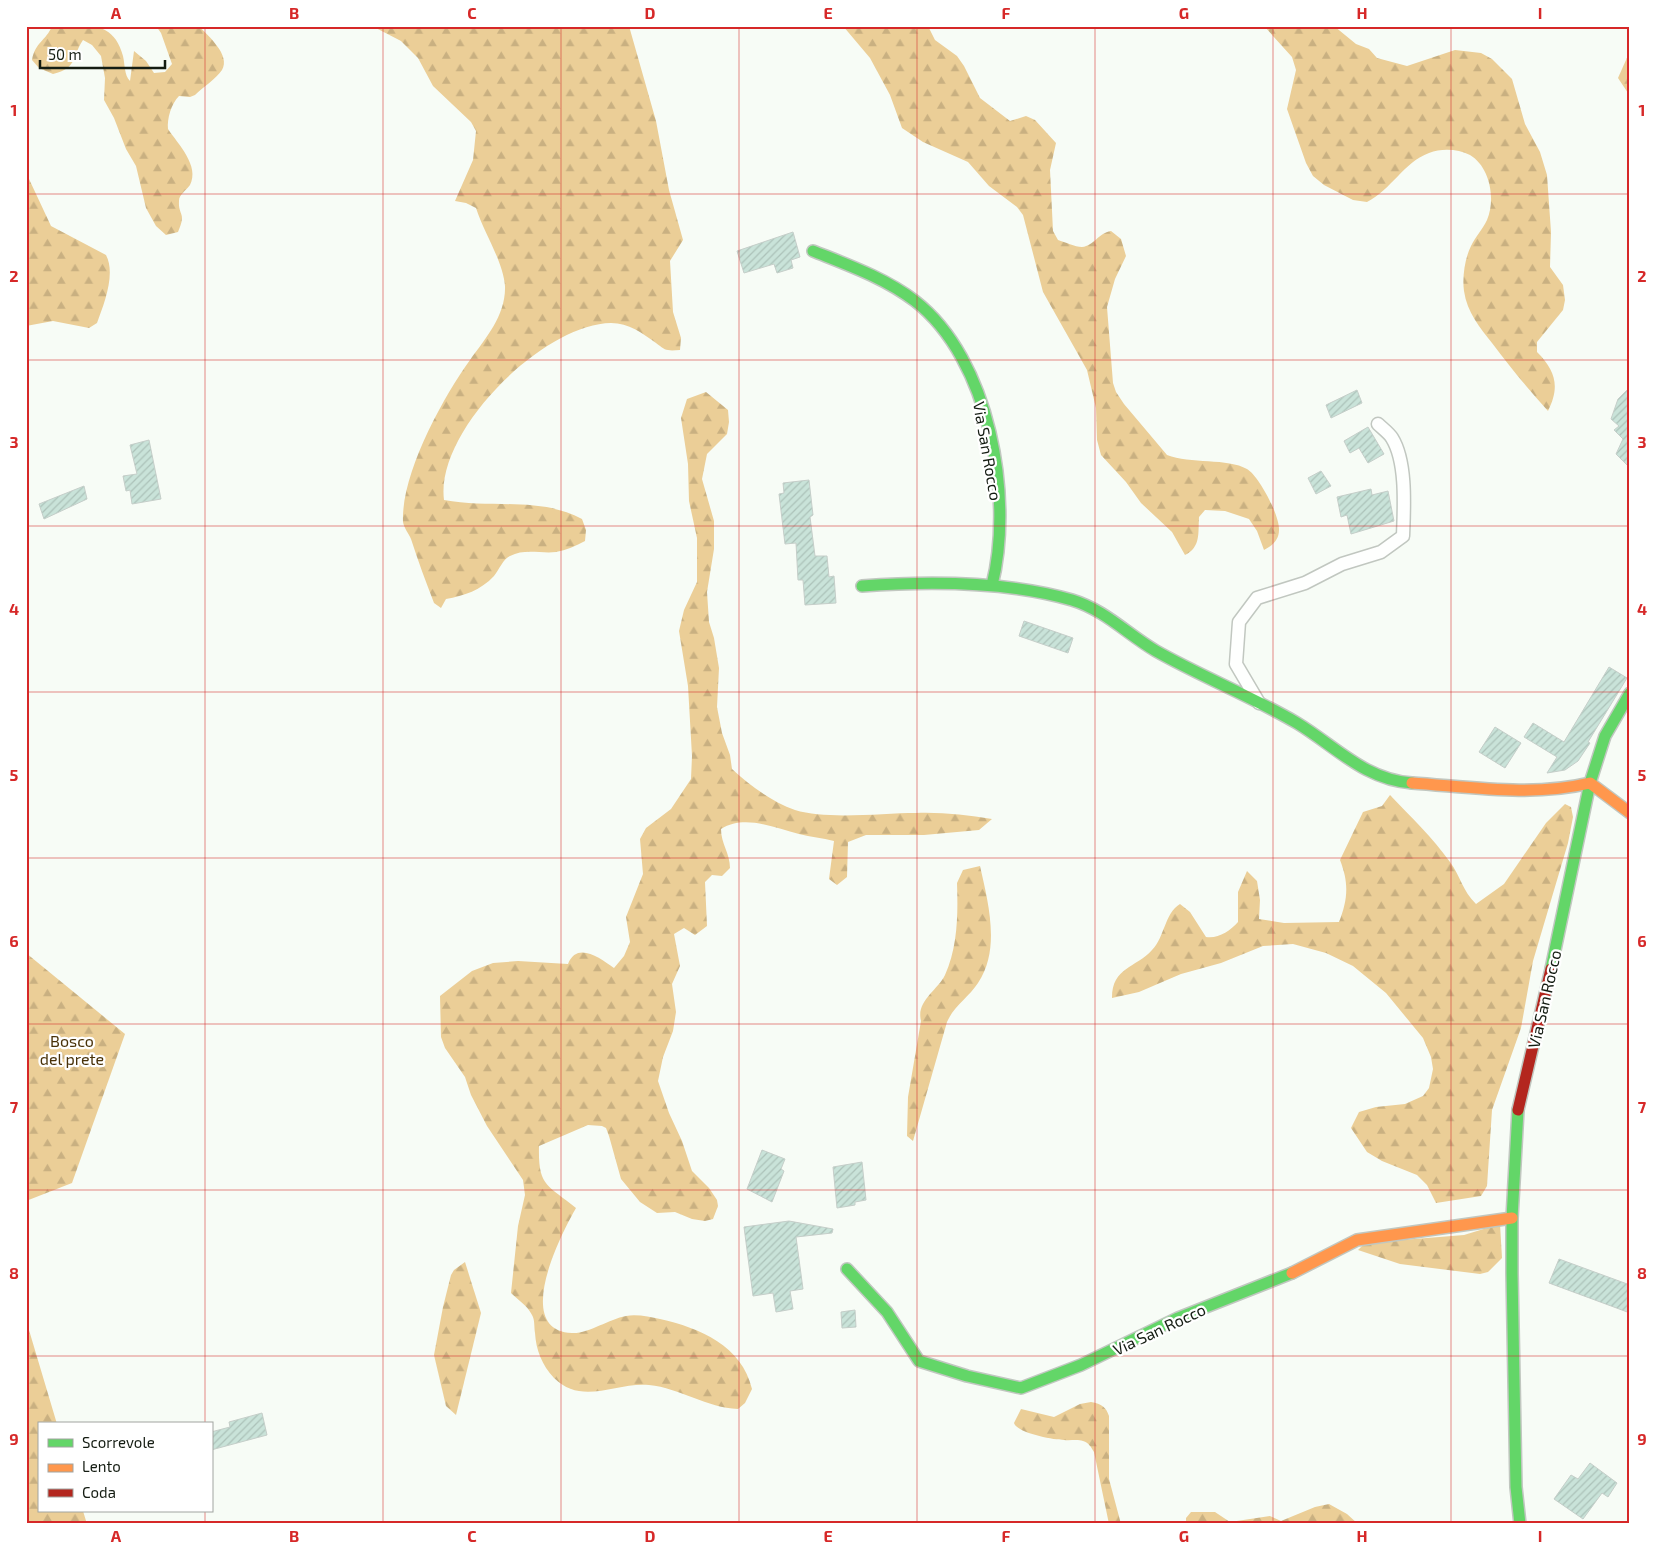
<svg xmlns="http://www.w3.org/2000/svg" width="1656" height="1550" font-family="'Exo 2',sans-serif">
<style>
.forest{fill:url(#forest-firs)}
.building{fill:url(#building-hatch);stroke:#c5cec9}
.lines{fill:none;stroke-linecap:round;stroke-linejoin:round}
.street-casing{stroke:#c1c7c0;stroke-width:15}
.fast-casing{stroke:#c1c7c0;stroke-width:14}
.slow-casing{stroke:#c1c7c0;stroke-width:14}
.jam-casing{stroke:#c1c7c0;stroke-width:14}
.street{stroke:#fefffe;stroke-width:12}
.fast{stroke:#63d668;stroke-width:11}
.slow{stroke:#ff974d;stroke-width:11}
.jam{stroke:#b3261e;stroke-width:11}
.grid{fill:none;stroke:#d62828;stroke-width:1;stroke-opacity:0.55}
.labels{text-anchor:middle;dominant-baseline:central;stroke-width:4.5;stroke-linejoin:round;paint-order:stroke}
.street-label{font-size:16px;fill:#141c12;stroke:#fff}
.park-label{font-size:16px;fill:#493209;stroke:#fff}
.neatline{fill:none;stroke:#d62828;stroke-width:2}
.grid-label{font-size:16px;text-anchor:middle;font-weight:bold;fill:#d62828}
</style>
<defs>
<pattern id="forest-firs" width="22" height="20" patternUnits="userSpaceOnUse" patternTransform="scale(1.25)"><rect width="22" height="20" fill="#ebce97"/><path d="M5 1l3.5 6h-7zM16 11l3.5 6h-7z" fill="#c9b081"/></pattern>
<pattern id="building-hatch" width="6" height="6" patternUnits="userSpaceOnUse" patternTransform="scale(1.25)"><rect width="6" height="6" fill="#c9e3d9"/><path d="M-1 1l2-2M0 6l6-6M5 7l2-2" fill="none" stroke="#acc2b9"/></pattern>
</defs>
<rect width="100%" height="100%" fill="#f7fcf6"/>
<g class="forest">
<path d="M52,26C83,26 113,18 123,56C125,64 124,75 130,81L134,51L146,61L154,73L165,72L172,64L161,33L156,26H199C208,36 231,55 222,70C216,79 203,87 195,95L190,97L179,96C171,104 167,119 168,129C178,144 200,166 190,185C186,191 179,194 179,201C178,216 187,212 178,232L166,235L156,226L146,208L136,166L126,149L114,118L104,100L105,78L101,56L92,45L83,40C72,56 78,68 53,74L39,68L32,60C35,42 46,41 52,26Z"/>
<path d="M372,26H629L656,121L669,190L683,240L670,261L673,312L681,338L680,350C676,350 672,351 668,350C664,350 659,345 656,343C642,333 629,323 611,323C543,324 435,431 444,500C490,509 539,496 582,519L586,530L585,541C576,546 566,550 556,552C541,554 525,548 510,556C503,559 499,570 494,576C481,590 464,596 446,599L441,608L434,603C426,582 418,561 411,539C409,534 404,528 403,522C401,474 442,399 470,360C486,338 506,315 505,286C503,261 484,233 476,208L466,203L455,201L473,160L476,131L471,122L433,86L418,58L401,41Z"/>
<path d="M843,26H928L935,40L957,56L964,66L980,98L1010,121L1026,116L1035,120L1056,143L1050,170L1053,231L1058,240C1065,242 1075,247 1082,247C1094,246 1098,233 1111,231L1121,239L1126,256L1115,279L1107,307L1113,383L1116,392L1124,404L1167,455C1190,464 1228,458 1247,469C1259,476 1280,516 1279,530C1279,540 1272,546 1264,550L1257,531L1249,519L1225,511L1205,510L1199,517C1198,533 1201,547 1185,555L1172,532L1141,503L1126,482L1101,455L1097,440L1096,408L1087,370L1043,292L1023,215L1017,207L989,186L968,162L923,142L902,128L890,95L870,58Z"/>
<path d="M1264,26H1334L1356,44L1369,49L1377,58L1407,66L1455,50L1481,53L1492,59L1512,79L1525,124L1540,152L1547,175L1551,232L1550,267L1563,285L1565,300L1563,310L1537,342V352C1556,371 1560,387 1548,411C1528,389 1510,367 1492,343C1480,328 1467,312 1464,291C1462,277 1465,258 1471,246C1475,237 1483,229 1487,220C1496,199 1490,167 1470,155C1458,149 1442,148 1429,153C1404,162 1391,190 1367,202L1353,200L1324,185L1313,176L1306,163L1287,109L1296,70L1292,57Z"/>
<path d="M1630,51V96L1618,78Z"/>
<path d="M26,178L29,179L51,226L106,255C116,274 104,304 97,323L89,328L53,321L26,326Z"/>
<path d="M706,392L728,410L729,422L727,434L707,454L702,479L714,521V549L707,592L709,622L714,638L719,668L717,707L722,733L730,755L732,769C749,785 772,802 795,810C827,820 882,813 916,813C941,812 967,815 992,819L979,830L924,835H866L848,842L847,877L837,885L829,879L834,841C822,838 811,837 799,834C774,828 745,814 721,829C721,844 730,853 730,868L722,876L712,875L705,882L707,926L695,935L684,928L674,934L680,966L672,984L676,1012L673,1031L663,1057L658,1081L669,1113L682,1141L692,1171L709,1188L717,1200L718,1206L713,1219L705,1221L692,1219L675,1212L657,1213L640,1202L621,1179L609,1136L606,1128L602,1126L588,1125L539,1146C538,1187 547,1184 576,1208C561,1234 512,1330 572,1333C588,1334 609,1319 626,1316C637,1314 650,1317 660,1319C700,1328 742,1346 752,1389L745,1403L738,1409C707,1408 680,1388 649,1385C616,1382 582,1406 554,1378C542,1365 536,1350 535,1333C534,1327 535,1320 532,1315C527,1305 518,1300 511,1293L518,1226L525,1195L523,1180L487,1126L471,1095L465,1077L445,1048L441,1037L440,996L472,971L493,963L518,961L568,964C577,941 600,958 614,968L624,956L630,942L626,917L643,874L640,839L646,828L671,809L691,779L692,756L688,686L679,631L684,610L697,582V538L689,501L688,464L681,418L687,399Z"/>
<path d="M1390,795C1411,817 1433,838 1450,862C1461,877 1462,890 1476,904L1504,884L1546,823L1565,804L1571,807L1573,817L1568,843L1533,961L1521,1028L1492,1110L1487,1186L1481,1196L1436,1203L1427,1185L1417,1175L1382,1161L1367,1152L1351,1128L1359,1112L1376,1107L1405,1104L1423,1096L1429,1088L1433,1069L1431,1057L1423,1038L1386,993L1353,966L1326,953L1293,944L1263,946L1221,963L1181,974L1139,992L1112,998C1112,967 1136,968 1152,950C1165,937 1164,914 1180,904L1190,912L1206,937C1218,939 1230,931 1238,922V892L1247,871L1257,881L1260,900L1259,919L1284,923L1339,922C1348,899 1349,883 1340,860L1363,812L1382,806Z"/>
<path d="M980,866C988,902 1001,949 978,983C969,997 954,1006 947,1022L913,1141L907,1136L908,1097L921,1021C916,1001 937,991 945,975C958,946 958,913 957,883L963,870Z"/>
<path d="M26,953L125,1034L72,1183L26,1201Z"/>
<path d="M1500,1224L1502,1258L1488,1272L1480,1274L1400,1264L1358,1250L1365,1243L1464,1235Z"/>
<path d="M465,1262L481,1313L456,1415L446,1406L434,1355L443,1307L451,1275L454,1270Z"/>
<path d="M26,1320L57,1424H39V1511H83L87,1524H26Z"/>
<path d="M1091,1402C1102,1404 1106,1407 1109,1416V1479L1121,1524H1109L1094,1452C1091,1447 1089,1443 1083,1441C1077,1439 1070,1441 1064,1440C1053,1440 1017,1433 1014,1423L1021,1409L1054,1417L1080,1404Z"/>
<path d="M1329,1504L1347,1514L1358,1524H1186V1518L1191,1512H1215L1230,1522L1270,1516L1281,1521L1315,1507Z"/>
</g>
<g class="building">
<path d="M793,232L800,257L791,260L793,268L777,273L774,264L744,273L737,251Z"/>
<path d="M1630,387V468L1616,454L1623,439L1614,430L1619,426L1611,419L1618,399Z"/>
<path d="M1357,390L1362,403L1331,418L1326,405Z"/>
<path d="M1368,427L1384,454L1368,463L1359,448L1350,453L1344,441Z"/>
<path d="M149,440L161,499L132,504L130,490L126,491L123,476L137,474L130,445Z"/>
<path d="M1321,471L1331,486L1316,494L1308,478Z"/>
<path d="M809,480L813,515L810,517L815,556H827L829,577L834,576L836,603L805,605L803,580H798L796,543L785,544L779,494L784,493L783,483Z"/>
<path d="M84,486L87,499L44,519L39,504Z"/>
<path d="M1371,489L1372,495L1388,491L1394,521L1351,534L1347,515L1341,517L1337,497Z"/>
<path d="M1024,621L1073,638L1068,653L1019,636Z"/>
<path d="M1609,667L1627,678L1588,742L1590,743L1578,761L1565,770L1547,773L1557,757L1524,737L1533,723L1564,742Z"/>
<path d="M1495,727L1521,743L1505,768L1479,752Z"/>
<path d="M762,1150L785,1159L781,1169L784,1171L772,1202L747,1189Z"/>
<path d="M862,1162L866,1200L855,1202V1205L837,1208L833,1167Z"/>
<path d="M789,1221L833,1229L832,1233L796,1237L803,1289L790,1291L793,1309L776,1312L773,1293L753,1296L744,1227Z"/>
<path d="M1559,1259L1630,1285V1313L1549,1283Z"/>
<path d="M855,1310L856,1327L842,1328L841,1312Z"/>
<path d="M262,1413L267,1435L211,1450V1432L230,1427L229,1422Z"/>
<path d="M1590,1463L1617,1483L1608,1497L1602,1493L1583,1519L1554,1499L1571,1475L1578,1479Z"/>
</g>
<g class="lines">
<g class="street-casing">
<path id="street" d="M1259,703L1236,664L1239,622L1257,598L1305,583L1342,564L1381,552L1403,536C1404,508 1407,462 1392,438C1389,433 1382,428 1378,424"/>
</g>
<g class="fast-casing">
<g id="fast">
<path d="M813,251C848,265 885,278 915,301C990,359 1014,498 992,585"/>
<path d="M862,586C930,581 1006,581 1072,600C1105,610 1127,634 1156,651C1202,677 1251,696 1297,723C1335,746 1365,780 1412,783"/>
<path d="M1551,969L1590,783L1605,736L1630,693"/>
<path d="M1518,1110L1512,1218V1273L1516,1487L1520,1524"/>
<path d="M847,1269L887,1312L919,1361L967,1376L1021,1388L1081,1365L1178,1318L1292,1273"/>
</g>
</g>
<g class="slow-casing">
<g id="slow">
<path d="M1412,783C1471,787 1532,797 1590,783L1630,813"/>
<path d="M1292,1273L1357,1240L1512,1218"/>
</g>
</g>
<g class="jam-casing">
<path id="jam" d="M1518,1110L1551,969"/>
</g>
<use href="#street" class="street"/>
<use href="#fast" class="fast"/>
<use href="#slow" class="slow"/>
<use href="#jam" class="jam"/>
</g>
<path class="grid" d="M205,26V1424M383,26V1524M561,26V1524M739,26V1524M917,26V1524M1095,26V1524M1273,26V1524M1451,26V1524M26,194H1630M26,360H1630M26,526H1630M26,692H1630M26,858H1630M26,1024H1630M26,1190H1630M26,1356H1630M205,1511V1524"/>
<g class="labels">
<g class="street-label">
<text transform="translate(988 451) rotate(80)">Via San Rocco</text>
<text transform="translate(1544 999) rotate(-77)">Via San Rocco</text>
<text transform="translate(1159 1329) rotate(-25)">Via San Rocco</text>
</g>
<g class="park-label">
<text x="72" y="1040">Bosco<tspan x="72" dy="18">del prete</tspan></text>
</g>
</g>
<rect width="1656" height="1550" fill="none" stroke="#ffffff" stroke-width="55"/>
<rect x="38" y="1422" width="175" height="90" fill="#ffffff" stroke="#a1a4a0"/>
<rect x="48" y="1439" width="25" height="8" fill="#63d668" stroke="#a1a4a0"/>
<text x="82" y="1448" font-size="15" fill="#141c12">Scorrevole</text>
<rect x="48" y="1464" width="25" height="8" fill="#ff974d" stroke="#a1a4a0"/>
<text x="82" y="1472" font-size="15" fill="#141c12">Lento</text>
<rect x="48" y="1489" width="25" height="8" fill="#b3261e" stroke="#a1a4a0"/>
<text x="82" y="1498" font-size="15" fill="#141c12">Coda</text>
<path d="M40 60v8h125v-8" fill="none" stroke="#141c12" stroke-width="2.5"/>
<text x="48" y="60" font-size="15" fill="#141c12" stroke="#ffffff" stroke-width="4" paint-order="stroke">50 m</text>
<rect x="28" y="28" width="1600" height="1494" class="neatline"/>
<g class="grid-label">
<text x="116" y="19">A</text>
<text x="294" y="19">B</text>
<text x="472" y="19">C</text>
<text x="650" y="19">D</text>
<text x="828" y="19">E</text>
<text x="1006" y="19">F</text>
<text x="1184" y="19">G</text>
<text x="1362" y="19">H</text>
<text x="1540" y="19">I</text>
<text x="14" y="116">1</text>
<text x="1642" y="116">1</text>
<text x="14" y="282">2</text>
<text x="1642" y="282">2</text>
<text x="14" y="448">3</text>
<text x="1642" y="448">3</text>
<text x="14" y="615">4</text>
<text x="1642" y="615">4</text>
<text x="14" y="781">5</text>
<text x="1642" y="781">5</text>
<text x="14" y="947">6</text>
<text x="1642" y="947">6</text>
<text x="14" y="1113">7</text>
<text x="1642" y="1113">7</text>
<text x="14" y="1279">8</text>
<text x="1642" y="1279">8</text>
<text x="14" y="1445">9</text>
<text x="1642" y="1445">9</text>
<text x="116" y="1542">A</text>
<text x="294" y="1542">B</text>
<text x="472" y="1542">C</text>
<text x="650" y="1542">D</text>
<text x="828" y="1542">E</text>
<text x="1006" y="1542">F</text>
<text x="1184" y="1542">G</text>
<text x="1362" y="1542">H</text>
<text x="1540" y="1542">I</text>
</g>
</svg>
